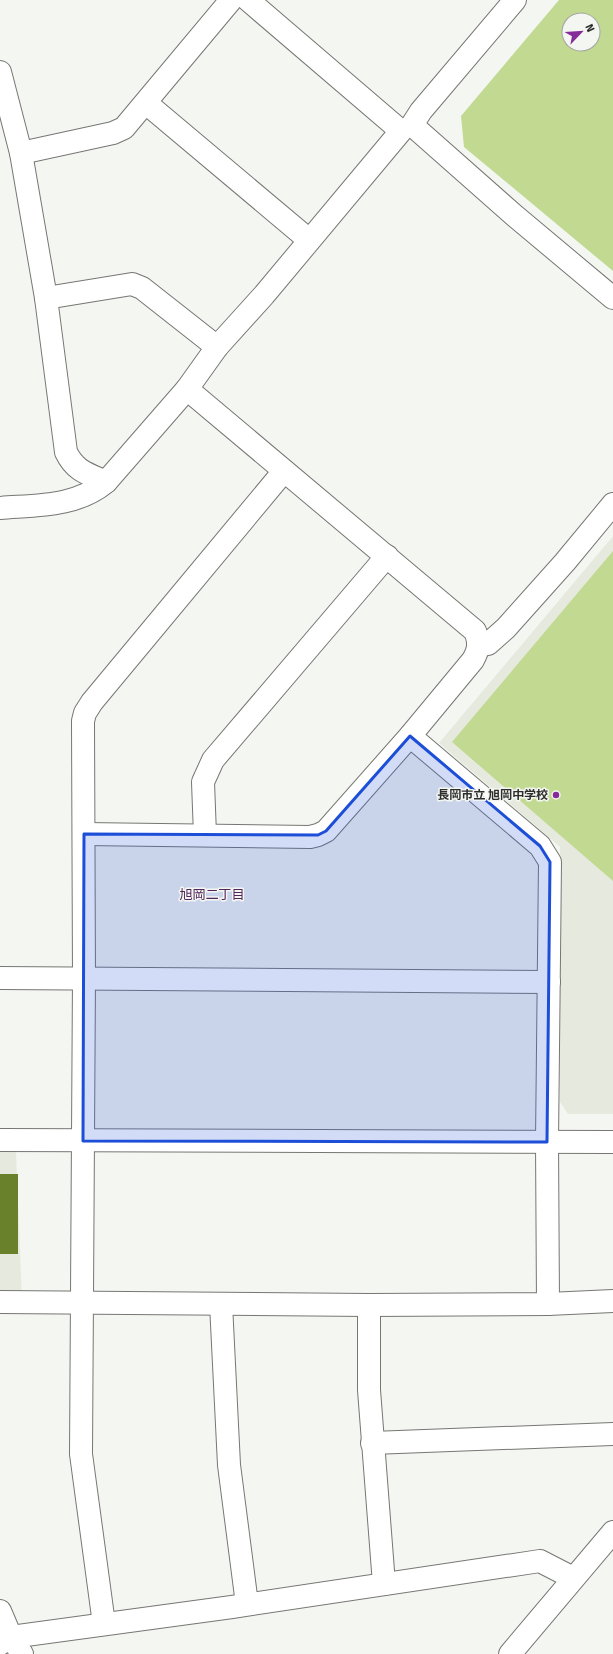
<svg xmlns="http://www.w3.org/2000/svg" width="613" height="1654" font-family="'Fira Sans','Noto Sans JP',sans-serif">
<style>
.built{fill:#e6eade}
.green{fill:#c2d992;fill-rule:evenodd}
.building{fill:#69812a}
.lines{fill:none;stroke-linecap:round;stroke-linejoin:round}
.minor-casing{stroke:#767773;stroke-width:24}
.tertiary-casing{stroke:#767773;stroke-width:24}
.minor{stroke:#fff;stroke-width:22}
.tertiary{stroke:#fff;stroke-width:22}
.marked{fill:#1d4ed8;fill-opacity:0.2;stroke:#1d4ed8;stroke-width:3;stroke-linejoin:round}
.poi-dot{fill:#852c99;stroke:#f4f6f1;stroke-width:1.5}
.labels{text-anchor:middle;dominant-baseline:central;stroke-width:3;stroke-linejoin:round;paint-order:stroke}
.poi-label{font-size:12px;font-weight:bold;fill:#2d2d2c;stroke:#f4f6f1;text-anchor:end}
.neighbourhood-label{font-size:13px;fill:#51265b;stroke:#f4f6f1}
</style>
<rect width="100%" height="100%" fill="#f4f6f1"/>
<g class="built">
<path d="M613,536V1114H568L560,1102V847L439,743Z"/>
<path d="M0,1151H16L22,1299L0,1300Z"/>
</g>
<g class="green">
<path d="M559,0H613V271L464,147L461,116ZM569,20H593V44H569Z"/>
<path d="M613,551V881L452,742Z"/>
</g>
<rect class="building" x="0" y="1174" width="18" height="80"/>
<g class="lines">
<g class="minor-casing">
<g id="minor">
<path d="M515,0L421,111L412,125L515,216L613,298"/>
<path d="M0,72L21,153L46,298L66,452C75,471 88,474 106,482"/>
<path d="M146,103L309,240"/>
<path d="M21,153L113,133L124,128L231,0"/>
<path d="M46,298L132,284L142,288L217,347"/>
<path d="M187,389L217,347L264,295L401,131L248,0"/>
<path d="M0,508C37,505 76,507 106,482L187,389L475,631C480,643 479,649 473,660L410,736L326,831L318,835L310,837L84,834"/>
<path d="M478,645L488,644L506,628L565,562L613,504"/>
<path d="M410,736L540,846L550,862L547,1142L548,1304"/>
<path d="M205,835L203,782L213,760L387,556"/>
<path d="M0,978L549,982"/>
<path d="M0,1302L369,1305L548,1304L613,1301"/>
<path d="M221,1304L229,1465L247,1604"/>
<path d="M369,1305V1390L384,1584"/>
<path d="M372,1443L613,1434"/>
<path d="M0,1611L11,1637L22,1654"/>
<path d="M104,1624L81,1454L84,978L83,721L85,713L92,702L284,471"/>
<path d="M0,1644L11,1637L232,1607L540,1561L573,1578"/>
<path d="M510,1654L613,1532"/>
</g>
</g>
<g class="tertiary-casing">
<path id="tertiary" d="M0,1140L613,1142"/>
</g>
<use href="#minor" class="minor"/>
<use href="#tertiary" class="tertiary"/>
</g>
<path class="marked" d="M410,736L540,846L550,862L547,1142L83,1141L84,834L318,835L326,831Z"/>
<circle class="poi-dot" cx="556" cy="795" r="4"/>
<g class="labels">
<g class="poi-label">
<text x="548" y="795">長岡市立 旭岡中学校</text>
</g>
<g class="neighbourhood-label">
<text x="212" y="894">旭岡二丁目</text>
</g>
</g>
<g transform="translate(581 32) rotate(65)"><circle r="19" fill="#f4f6f1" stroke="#a4a6a2"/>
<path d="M0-3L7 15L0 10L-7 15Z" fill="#852c99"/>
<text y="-6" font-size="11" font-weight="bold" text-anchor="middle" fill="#2d2d2c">N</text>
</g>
</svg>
